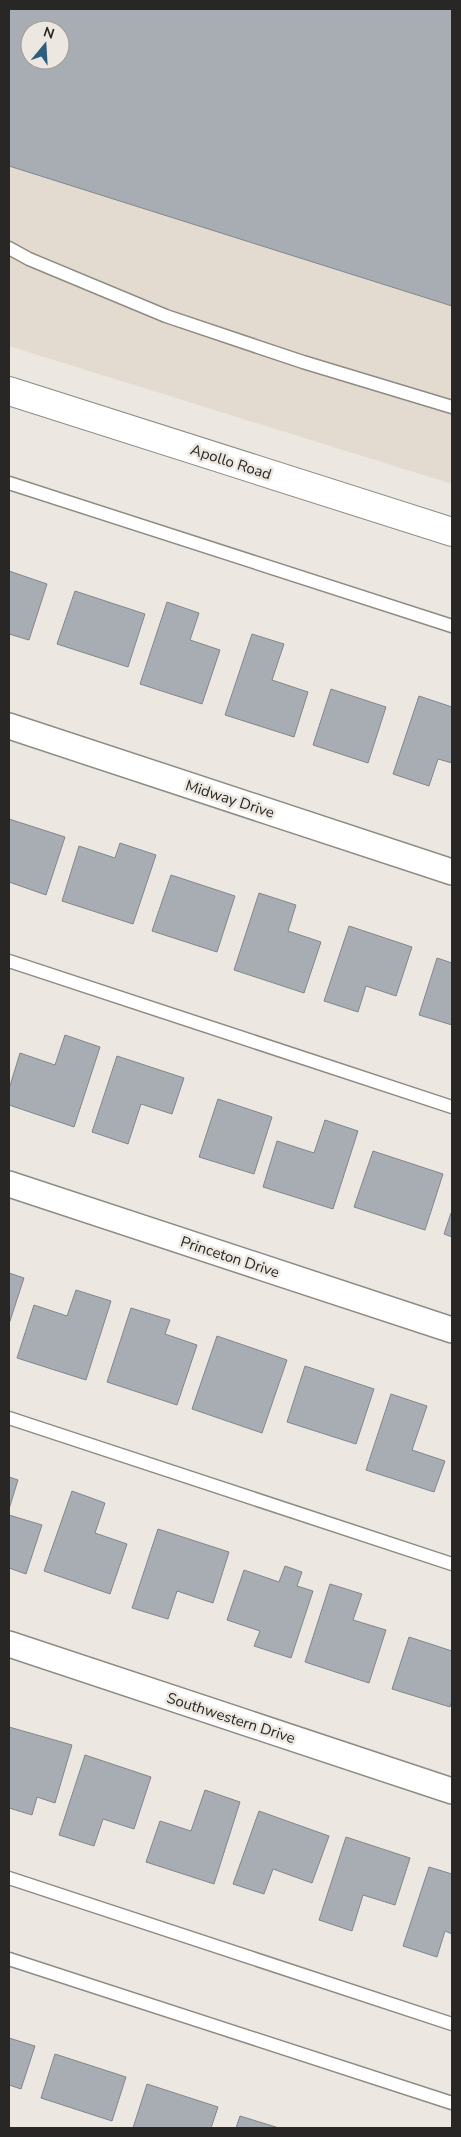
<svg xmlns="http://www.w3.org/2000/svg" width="461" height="2137" font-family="'Nunito Sans',sans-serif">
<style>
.built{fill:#e3dbcf;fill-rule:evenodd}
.building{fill:#a7adb2;stroke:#81878c;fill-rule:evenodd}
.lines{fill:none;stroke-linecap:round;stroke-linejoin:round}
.service-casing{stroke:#8e8b85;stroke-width:15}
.minor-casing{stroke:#8e8b85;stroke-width:28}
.tertiary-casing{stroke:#8e8b85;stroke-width:30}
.service{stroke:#fff;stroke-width:12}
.minor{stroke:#fff;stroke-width:25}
.tertiary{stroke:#fff;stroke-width:28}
.labels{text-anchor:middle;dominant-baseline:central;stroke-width:5;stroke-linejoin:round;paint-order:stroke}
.street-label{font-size:15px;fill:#292725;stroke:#ece8e1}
</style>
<rect width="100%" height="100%" fill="#ece8e1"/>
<path class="built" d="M9,9H452V484L9,346ZM30,30H60V60H30Z"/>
<g class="building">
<path d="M9,9H452V306L9,166ZM30,30H60V60H30Z"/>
<path d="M9,571L47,584L29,640L9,634Z"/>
<path d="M75,591L145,614L128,667L57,644Z"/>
<path d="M167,602L199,613L190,640L220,650L202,704L140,684Z"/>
<path d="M252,634L284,644L272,680L308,692L294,737L225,715Z"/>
<path d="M331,689L386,707L368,763L313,745Z"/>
<path d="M419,696L452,707V763L438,759L429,786L393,774Z"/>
<path d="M9,819L65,837L46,895L9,882Z"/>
<path d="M120,843L156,855L133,924L62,901L79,846L115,858Z"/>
<path d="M171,875L235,896L217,952L152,931Z"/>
<path d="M259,893L296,905L288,931L321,942L304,993L234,970Z"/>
<path d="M349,926L412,947L396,996L366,986L358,1012L324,1001Z"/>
<path d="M437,958L452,963V1025L419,1015Z"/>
<path d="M65,1035L100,1047L74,1127L9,1105V1089L20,1053L55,1065Z"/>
<path d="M117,1056L184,1078L172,1114L141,1104L128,1144L92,1132Z"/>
<path d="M218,1099L272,1117L254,1174L199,1157Z"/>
<path d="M325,1120L358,1131L333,1209L263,1187L277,1141L314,1153Z"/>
<path d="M373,1151L443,1174L425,1230L354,1207Z"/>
<path d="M451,1213L452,1214V1237L444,1234Z"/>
<path d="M9,1273L24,1278L9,1324Z"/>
<path d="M76,1290L111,1301L86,1380L17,1358L34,1305L67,1316Z"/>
<path d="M131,1308L170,1320L165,1334L197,1345L177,1405L107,1382Z"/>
<path d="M217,1336L287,1360L262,1433L192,1409Z"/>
<path d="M305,1366L374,1389L356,1444L287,1422Z"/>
<path d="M391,1394L427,1406L412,1450L445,1461L434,1492L366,1470Z"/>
<path d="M9,1477L18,1480L9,1509Z"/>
<path d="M72,1491L105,1503L95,1533L127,1544L110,1594L44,1571Z"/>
<path d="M9,1515L42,1525L26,1574L9,1568Z"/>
<path d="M158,1529L229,1552L213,1603L177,1591L168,1619L132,1608Z"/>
<path d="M285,1566L302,1572L297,1586L313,1591L291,1658L254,1646L260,1631L227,1620L244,1570L279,1582Z"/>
<path d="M330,1584L362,1594L353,1620L386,1630L369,1683L305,1662Z"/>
<path d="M409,1637L452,1651V1700L450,1707L392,1689Z"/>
<path d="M9,1727L72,1745L55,1803L37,1797L32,1815L9,1808Z"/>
<path d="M85,1755L151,1777L134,1829L103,1819L94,1846L59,1835Z"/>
<path d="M205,1790L240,1802L214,1884L146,1862L160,1821L191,1831Z"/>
<path d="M259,1811L329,1836L312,1883L273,1869L264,1894L233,1884Z"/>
<path d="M346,1837L410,1858L395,1905L363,1895L352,1931L319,1920Z"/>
<path d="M429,1867L452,1874V1934L445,1931L437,1957L403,1946Z"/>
<path d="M9,2038L35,2046L21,2089L9,2085Z"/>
<path d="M55,2054L126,2077L112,2121L41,2098Z"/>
<path d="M147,2084L218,2107L211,2128H133Z"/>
<path d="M240,2116L279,2128H236Z"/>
</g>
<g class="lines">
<g class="service-casing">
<g id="service">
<path d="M9,248L29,259L166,316L303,362L452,407"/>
<path d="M9,483L452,626"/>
<path d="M9,961L452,1107"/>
<path d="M9,1418L452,1564"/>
<path d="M9,1878L452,2024"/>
<path d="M9,1959L452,2103"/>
</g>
</g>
<g class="minor-casing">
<g id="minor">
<path d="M9,726L452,872"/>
<path d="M9,1184L452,1330"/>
<path d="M9,1644L452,1791"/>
</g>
</g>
<g class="tertiary-casing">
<path id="tertiary" d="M9,391L452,532"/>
</g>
<use href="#service" class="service"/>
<use href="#minor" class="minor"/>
<use href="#tertiary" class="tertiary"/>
</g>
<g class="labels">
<g class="street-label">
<text transform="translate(231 462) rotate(18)">Apollo Road</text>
<text transform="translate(230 799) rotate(18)">Midway Drive</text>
<text transform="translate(230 1257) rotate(18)">Princeton Drive</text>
<text transform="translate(231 1718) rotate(18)">Southwestern Drive</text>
</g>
</g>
<rect width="461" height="2137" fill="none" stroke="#292725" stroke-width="20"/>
<g transform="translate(45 45) rotate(18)"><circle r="24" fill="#ece8e1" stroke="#9e9b96"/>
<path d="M0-4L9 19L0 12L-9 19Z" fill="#2e5e7c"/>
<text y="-8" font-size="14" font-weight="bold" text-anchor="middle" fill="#292725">N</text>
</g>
</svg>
